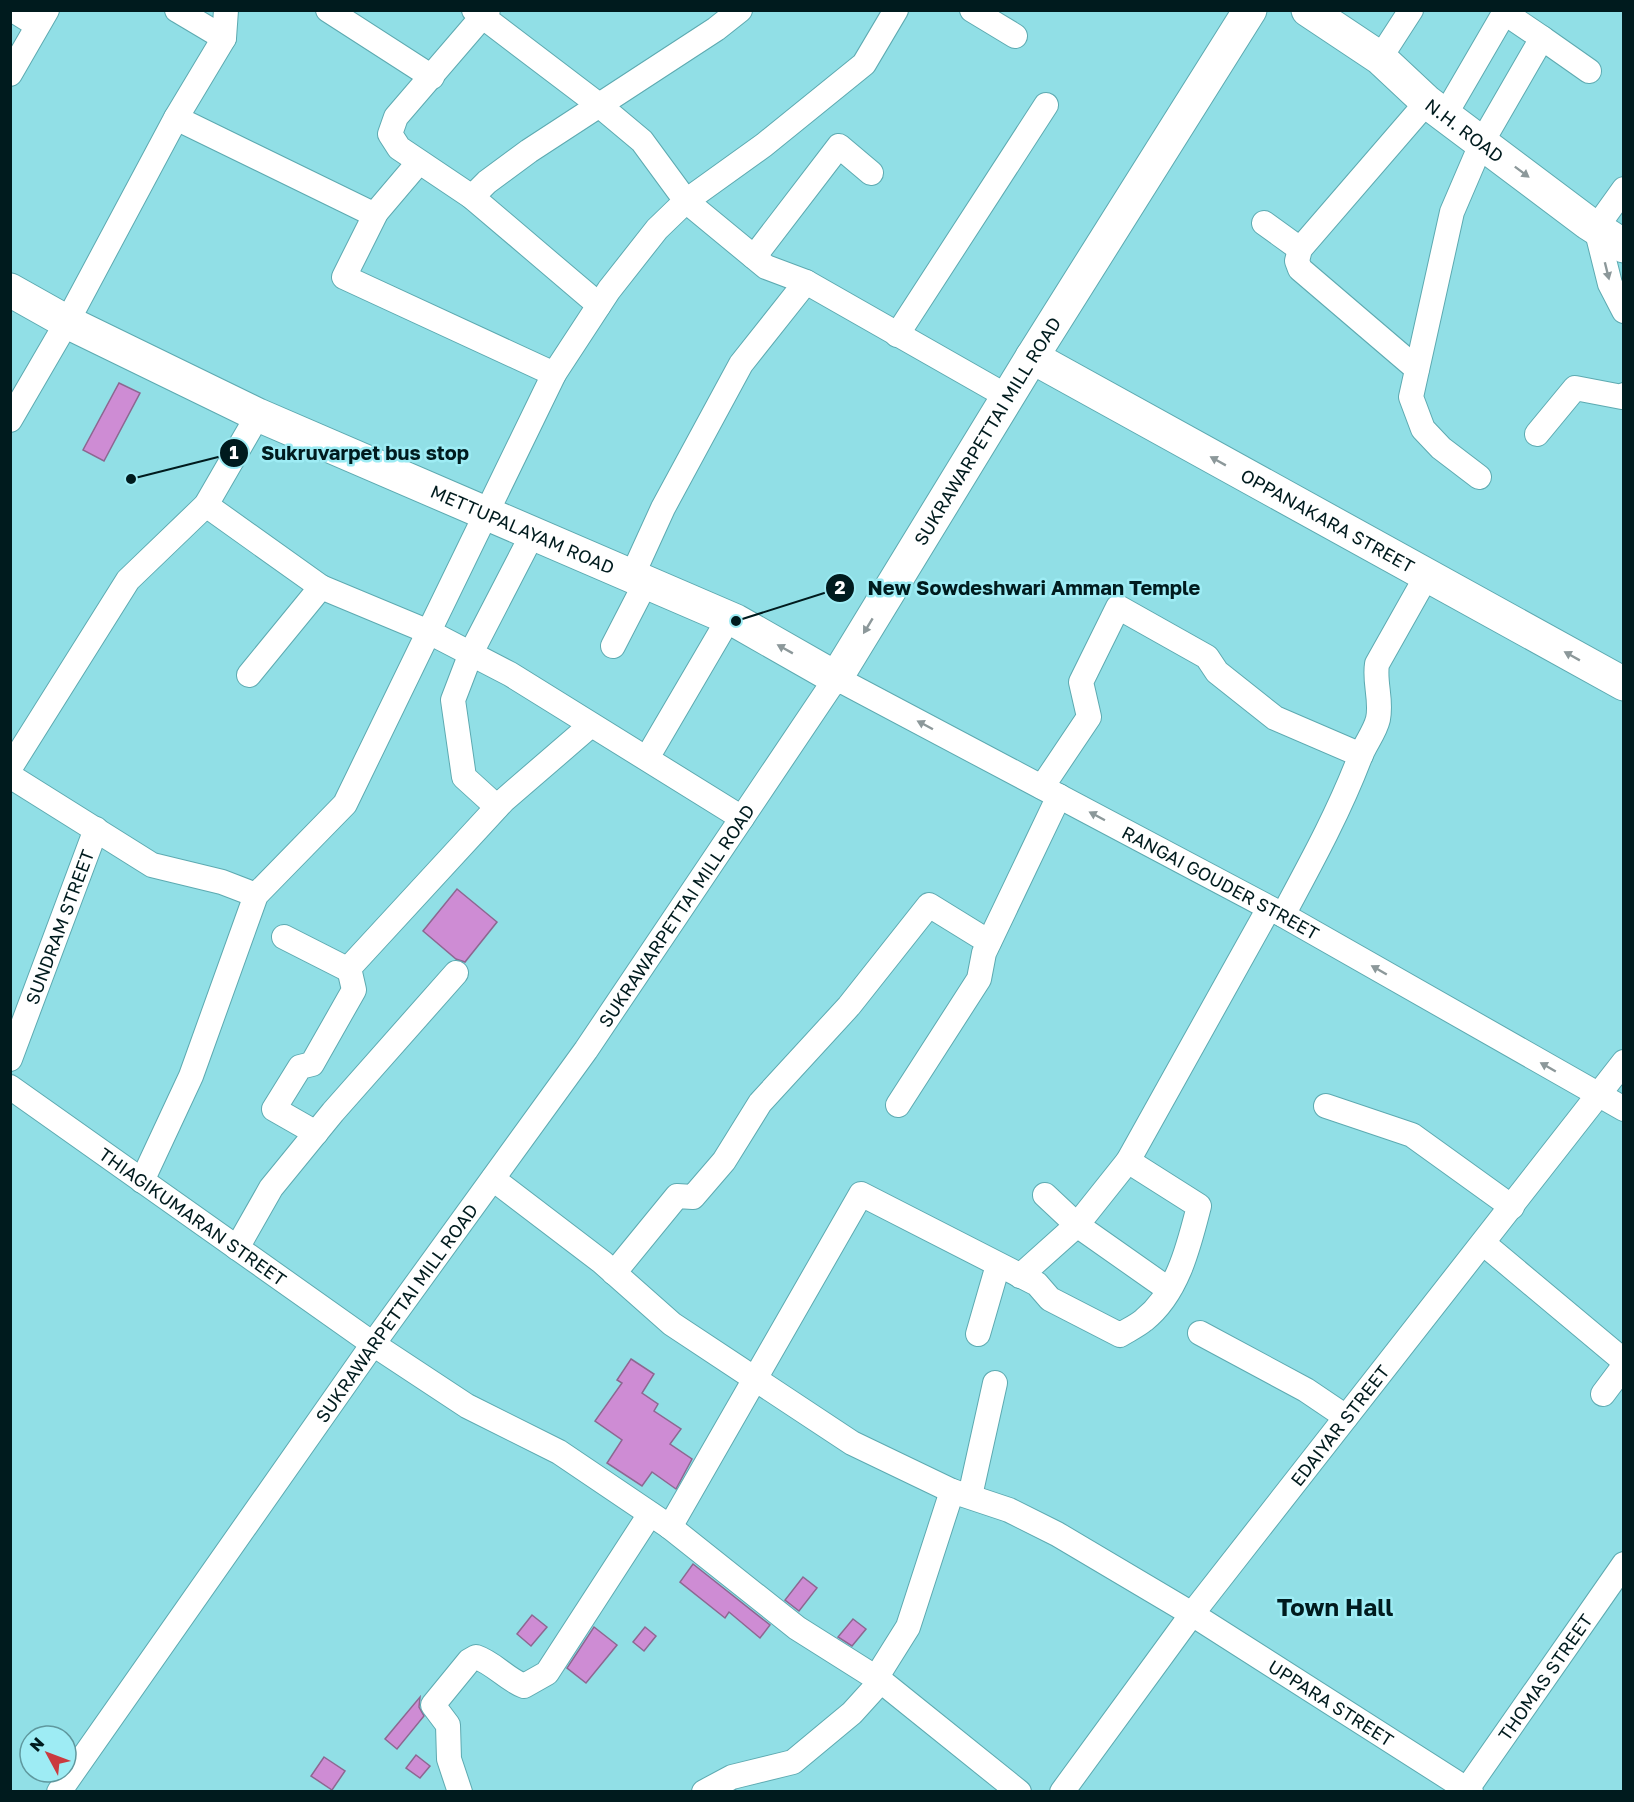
<svg xmlns="http://www.w3.org/2000/svg" width="1634" height="1802" font-family="'Golos Text',sans-serif">
<style>
.building{fill:#ce8cd4;stroke:#8d6791;stroke-width:1.5}
.lines{fill:none;stroke-linecap:round;stroke-linejoin:round}
.minor-casing{stroke:#5daab1;stroke-width:26}
.highway-casing{stroke:#5daab1;stroke-width:35}
.minor{stroke:#fff;stroke-width:24}
.highway{stroke:#fff;stroke-width:33}
.oneway{fill:#8c989a}
.labels{text-anchor:middle;dominant-baseline:central;stroke-width:5;stroke-linejoin:round;paint-order:stroke}
.street-label{font-size:18px;fill:#001b1e;stroke:#9eecf4}
.district-label{font-size:24px;font-weight:bold;fill:#001b1e;stroke:#9eecf4}
.leader{fill:none;stroke:#001b1e;stroke-width:2}
.callout-dot{fill:#001b1e;stroke:#9eecf4;stroke-width:2}
.mark-label{font-size:18px;text-anchor:middle;font-weight:bold;fill:#fff}
.callout-label{font-size:20px;text-anchor:middle;font-weight:bold;fill:#001b1e;stroke:#9eecf4;stroke-width:5;stroke-linejoin:round;paint-order:stroke}
</style>
<rect width="100%" height="100%" fill="#91dfe6"/>
<g class="building">
<path d="M119,383L140,393L104,461L83,450Z"/>
<path d="M457,889L497,922L465,962L456,959L423,931Z"/>
<path d="M631,1359L654,1374L642,1393L658,1404L654,1411L681,1429L670,1444L692,1459L676,1489L652,1472L642,1486L607,1463L622,1440L595,1421L622,1383L617,1380Z"/>
<path d="M693,1564L770,1625L760,1638L729,1612L725,1618L680,1582Z"/>
<path d="M803,1577L817,1588L799,1611L785,1600Z"/>
<path d="M532,1615L547,1627L531,1646L517,1634Z"/>
<path d="M853,1619L866,1629L852,1646L838,1637Z"/>
<path d="M594,1627L617,1645L586,1683L567,1668Z"/>
<path d="M645,1627L656,1636L644,1651L633,1642Z"/>
<path d="M420,1697L419,1707L424,1716L397,1749L385,1739Z"/>
<path d="M416,1755L430,1766L420,1778L406,1768Z"/>
<path d="M324,1757L345,1771L332,1790L311,1776Z"/>
</g>
<g class="lines">
<g class="minor-casing">
<g id="minor">
<path d="M13,10L37,25"/>
<path d="M177,10L224,38"/>
<path d="M328,10L432,77"/>
<path d="M474,10L599,105L642,141L686,201L766,267L806,282L1008,397"/>
<path d="M488,10L396,117L390,134L399,148L472,197L599,305"/>
<path d="M972,10L1015,36"/>
<path d="M1542,38L1589,71"/>
<path d="M1380,58L1411,10"/>
<path d="M10,74L47,10"/>
<path d="M1445,115L1506,10"/>
<path d="M176,118L375,215L344,277L554,374"/>
<path d="M1624,189L1596,228L1610,284L1624,311"/>
<path d="M472,197L487,182L529,151L716,29L740,10"/>
<path d="M374,215L419,162"/>
<path d="M1264,223L1300,249"/>
<path d="M754,257L839,146L871,173"/>
<path d="M897,335L1046,105"/>
<path d="M1417,369L1300,269L1297,261L1300,249L1427,102"/>
<path d="M10,420L67,322L176,118L224,38L226,10"/>
<path d="M1537,434L1575,388L1622,397L1624,395"/>
<path d="M1479,477L1441,448L1423,429L1411,397L1452,212L1482,142L1542,38L1505,13"/>
<path d="M206,505L321,587L249,675"/>
<path d="M632,576L663,508L741,364L806,282"/>
<path d="M321,587L429,632L510,674L742,818"/>
<path d="M613,646L646,582"/>
<path d="M647,758L729,618"/>
<path d="M10,768L128,580L206,505L258,415"/>
<path d="M10,776L152,865L222,882L256,895"/>
<path d="M1042,787L1089,717L1081,682L1118,607L1207,657L1217,672L1275,718L1361,755"/>
<path d="M497,807L464,777L453,700L471,653L532,535"/>
<path d="M1283,915C1311,863 1339,812 1360,757C1365,744 1375,732 1378,719C1382,700 1374,683 1377,664L1426,577"/>
<path d="M284,937L349,970"/>
<path id="s1" d="M10,1059L96,829"/>
<path id="s2" d="M10,1087L373,1344L467,1406L559,1452L670,1527L797,1628L881,1681L1019,1792"/>
<path d="M898,1105L979,979L984,953L1059,796"/>
<path d="M1326,1106L1412,1135L1512,1207"/>
<path d="M316,1133L274,1109L300,1067L312,1064L354,990L349,968L503,801L591,725"/>
<path id="s3" d="M493,1179L602,1262L672,1324L852,1443L952,1491L1009,1510L1057,1534L1192,1614L1471,1792"/>
<path d="M142,1181L191,1076L256,895L345,804L554,374L609,290L657,229L686,201L764,145L864,64L896,10"/>
<path d="M1045,1195L1077,1225L1168,1289"/>
<path d="M1483,1243L1624,1361"/>
<path d="M237,1248L271,1188L333,1112L456,973"/>
<path d="M614,1273L677,1196L693,1197L724,1161L760,1103L849,1006L929,905L989,942"/>
<path d="M1020,1276L1077,1225L1128,1161L1269,908"/>
<path d="M1200,1333L1306,1390L1346,1417"/>
<path d="M978,1334L998,1265"/>
<path d="M1603,1394L1624,1366"/>
<path d="M970,1496L995,1383"/>
<path d="M670,1527L861,1194L1037,1284L1050,1299L1120,1335C1128,1330 1137,1326 1144,1320C1178,1293 1189,1245 1199,1206L1128,1161"/>
<path d="M876,1678L908,1627L952,1491"/>
<path id="s4" d="M59,1792L373,1344L586,1050L836,678L1283,915L1624,1109"/>
<path d="M460,1792L449,1759L448,1725L433,1705L469,1661L476,1657C494,1663 506,1679 524,1686L547,1673L650,1514"/>
<path d="M704,1792L732,1777L793,1762L852,1713L881,1681"/>
<path id="s5" d="M1062,1792L1192,1614L1624,1062"/>
<path id="s6" d="M1465,1792L1624,1564"/>
</g>
</g>
<g class="highway-casing">
<g id="highway">
<path id="s7" d="M1308,10L1380,58L1427,102L1588,223L1624,246"/>
<path id="s8" d="M10,290L67,322L258,415L736,621L836,678L1032,357L1250,10"/>
<path id="s9" d="M1032,357L1624,684"/>
</g>
</g>
<use href="#minor" class="minor"/>
<use href="#highway" class="highway"/>
</g>
<defs><path id="oneway-solid" d="M-6-.8H1V-3.2L6.5 0L1 3.2V.8H-6Z" transform="scale(1.5)"/></defs>
<g class="oneway">
<use href="#oneway-solid" transform="translate(1522 172) rotate(37)"/>
<use href="#oneway-solid" transform="translate(1607 271) rotate(76)"/>
<use href="#oneway-solid" transform="translate(1218 461) rotate(-151)"/>
<use href="#oneway-solid" transform="translate(868 626) rotate(121)"/>
<use href="#oneway-solid" transform="translate(785 649) rotate(-151)"/>
<use href="#oneway-solid" transform="translate(1572 656) rotate(-151)"/>
<use href="#oneway-solid" transform="translate(925 725) rotate(-152)"/>
<use href="#oneway-solid" transform="translate(1097 816) rotate(-152)"/>
<use href="#oneway-solid" transform="translate(1379 970) rotate(-150)"/>
<use href="#oneway-solid" transform="translate(1548 1067) rotate(-150)"/>
</g>
<g class="labels">
<g class="street-label">
<text stroke="none"><textPath href="#s7" startOffset="198">N.H. ROAD</textPath></text>
<text stroke="none"><textPath href="#s8" startOffset="1203">SUKRAWARPETTAI MILL ROAD</textPath></text>
<text stroke="none"><textPath href="#s9" startOffset="338">OPPANAKARA STREET</textPath></text>
<text stroke="none"><textPath href="#s8" startOffset="566">METTUPALAYAM ROAD</textPath></text>
<text stroke="none"><textPath href="#s4" startOffset="1794">RANGAI GOUDER STREET</textPath></text>
<text stroke="none"><textPath href="#s4" startOffset="1072">SUKRAWARPETTAI MILL ROAD</textPath></text>
<text stroke="none"><textPath href="#s1" startOffset="141">SUNDRAM STREET</textPath></text>
<text stroke="none"><textPath href="#s2" startOffset="224">THIAGIKUMARAN STREET</textPath></text>
<text stroke="none"><textPath href="#s4" startOffset="586">SUKRAWARPETTAI MILL ROAD</textPath></text>
<text stroke="none"><textPath href="#s5" startOffset="460">EDAIYAR STREET</textPath></text>
<text stroke="none"><textPath href="#s6" startOffset="140">THOMAS STREET</textPath></text>
<text stroke="none"><textPath href="#s3" startOffset="993">UPPARA STREET</textPath></text>
</g>
<g class="district-label">
<text x="1335" y="1606">Town Hall</text>
</g>
</g>
<path class="leader" d="M131 479L234 453M736 621L840 588"/>
<g class="callout-dot">
<circle cx="131" cy="479" r="6"/>
<circle cx="736" cy="621" r="6"/>
<circle cx="234" cy="453" r="15"/>
<circle cx="840" cy="588" r="15"/>
</g>
<g class="mark-label">
<text x="234" y="459">1</text>
<text x="840" y="594">2</text>
</g>
<g class="callout-label">
<text x="365" y="460">Sukruvarpet bus stop</text>
<text x="1034" y="595">New Sowdeshwari Amman Temple</text>
</g>
<rect width="1634" height="1802" fill="none" stroke="#001b1e" stroke-width="24"/>
<g transform="translate(48 1754) rotate(311)"><circle r="28" fill="#9eecf4" stroke="#5f989e" stroke-width="1.5"/>
<path d="M0-4.5L10 22L0 15L-10 22Z" fill="#ca3a3f"/>
<text y="-9" font-size="16" font-weight="bold" text-anchor="middle" fill="#001b1e">N</text>
</g>
</svg>
